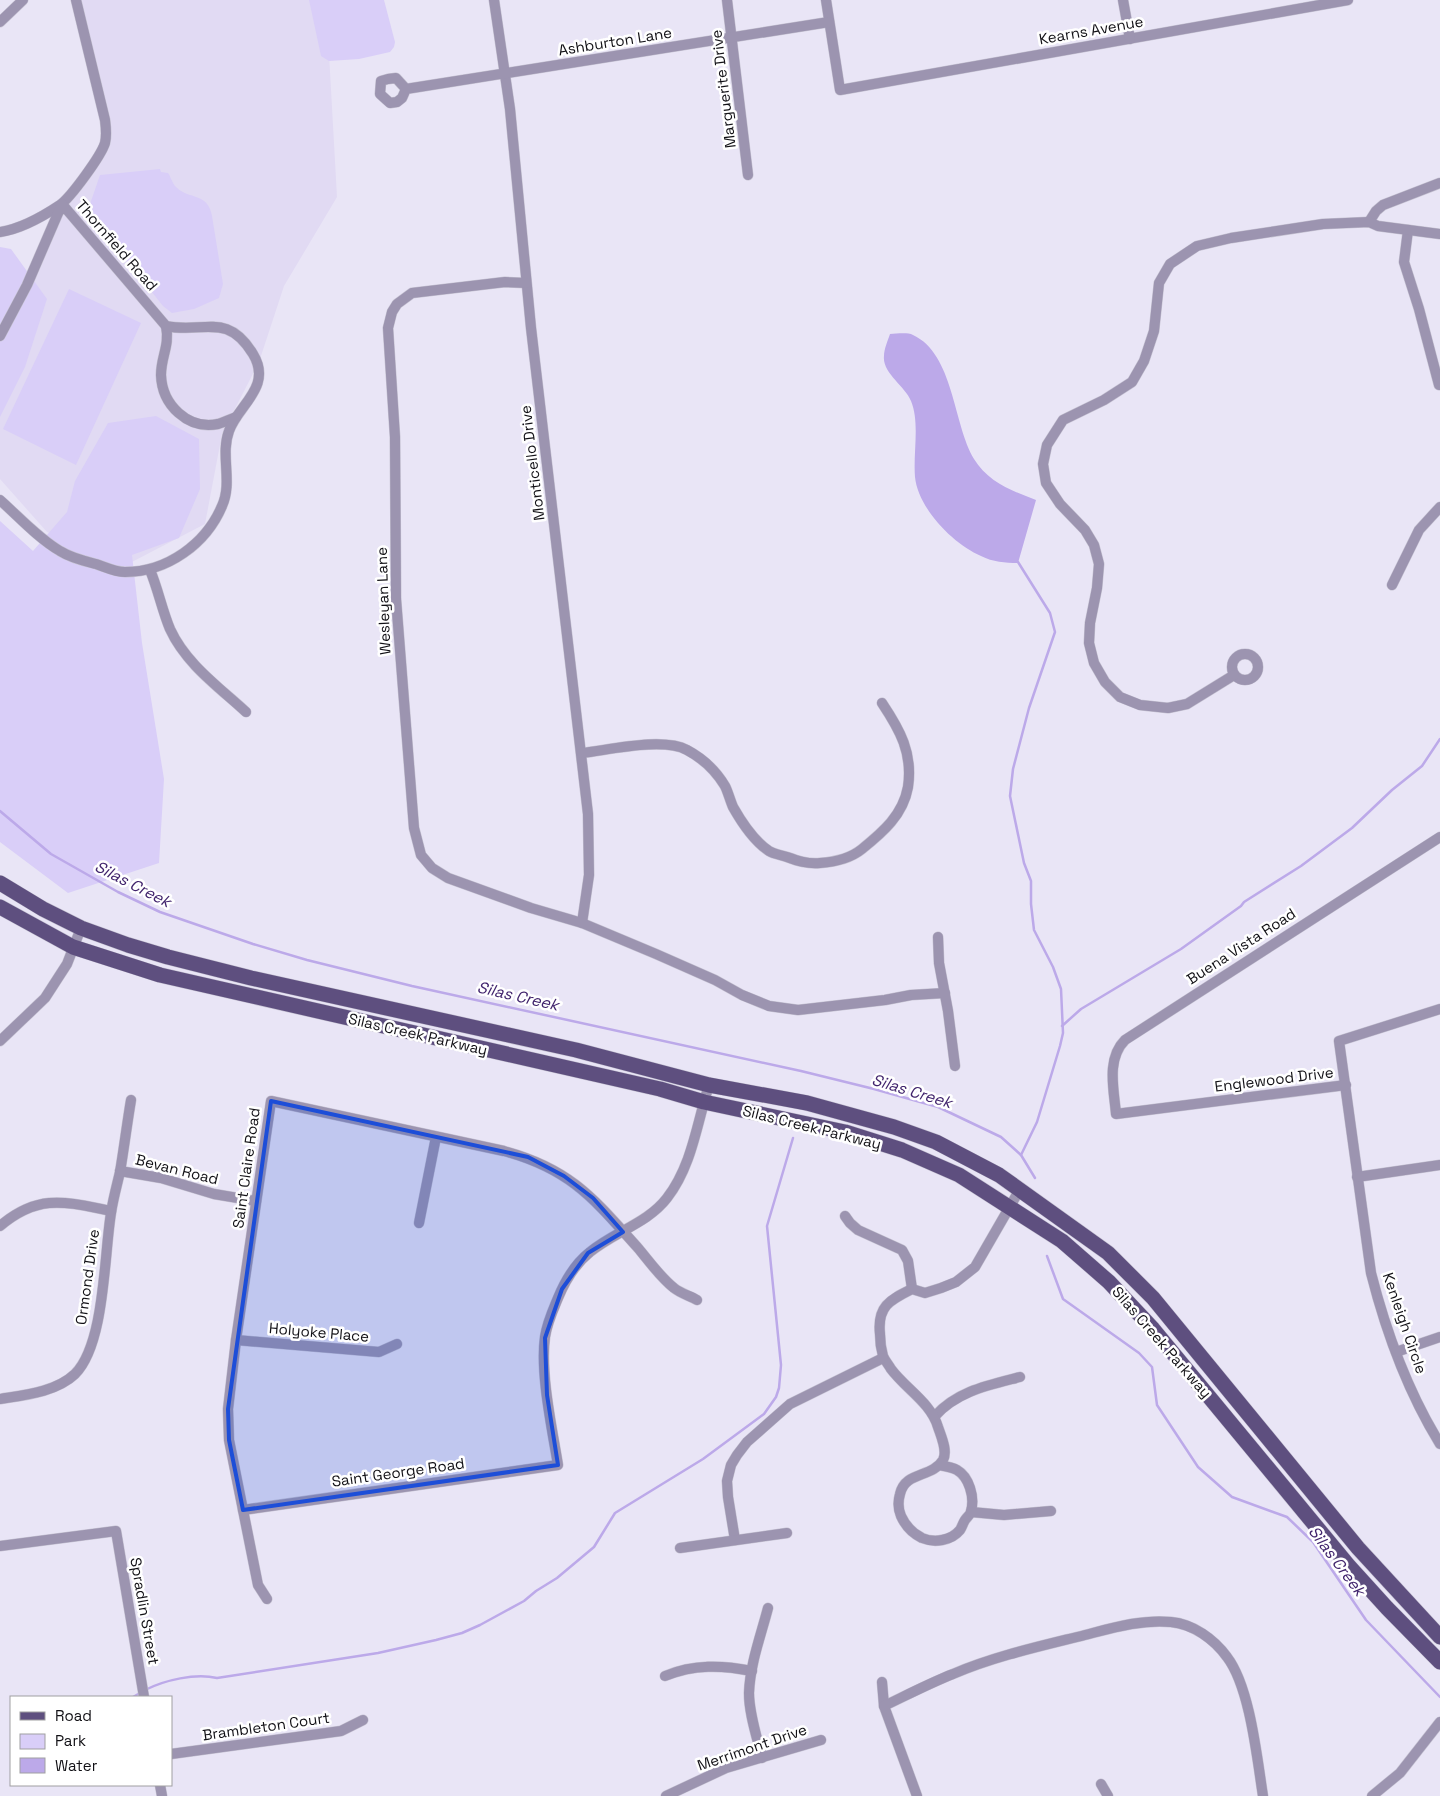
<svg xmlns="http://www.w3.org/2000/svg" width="1440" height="1796" font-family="'Space Grotesk',sans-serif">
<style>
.built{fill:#e1daf3}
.green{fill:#d9cef8}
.water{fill:#bca9e9}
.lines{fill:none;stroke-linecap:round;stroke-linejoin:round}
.stream{stroke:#bca9e9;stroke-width:2.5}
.street-casing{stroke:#c6c3d2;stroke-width:11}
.primary-casing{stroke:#c6c3d2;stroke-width:16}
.street{stroke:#9c94b0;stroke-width:10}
.primary{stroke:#5e4f7f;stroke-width:15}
.marked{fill:#1d4ed8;fill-opacity:0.2;stroke:#1d4ed8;stroke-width:4;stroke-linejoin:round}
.labels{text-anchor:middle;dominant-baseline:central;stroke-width:5;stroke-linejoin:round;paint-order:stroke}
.street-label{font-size:15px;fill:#111015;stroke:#fff}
.water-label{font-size:16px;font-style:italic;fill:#40236c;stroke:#fff}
</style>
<rect width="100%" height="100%" fill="#e9e5f6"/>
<path class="built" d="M76,0H326L337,197L284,286L259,362L222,434L205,524L128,564L47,532L0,479V325L62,204L105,144Z"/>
<g class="green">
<path d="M309,0H384L395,42L394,47L390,52L359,59L329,61L321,56Z"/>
<path d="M160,169L161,172L168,173C171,177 172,183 176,187C189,200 208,192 212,216L223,284L219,298L194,309L172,313L163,306C138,274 109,242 89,207L100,175Z"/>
<path d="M0,247L11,249L47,299L25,367L0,417Z"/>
<path d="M69,289L141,323L76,465L3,429Z"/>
<path d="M156,416L199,439L200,489L179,538L132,555L142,643L164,779L159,863L68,893L0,842V521L33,551L67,512L75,481L108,423Z"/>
</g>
<path class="water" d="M890,334C896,334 907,332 913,335C954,354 953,424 974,459C988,482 1012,491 1036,500L1018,563C1005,563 993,562 981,556C953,544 918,508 915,477C913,452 920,423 911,401C905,386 882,373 884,356C884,349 888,340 890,334Z"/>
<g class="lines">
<g class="stream">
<path d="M1018,562L1050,613L1055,632L1029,708L1013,769L1010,796L1024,863L1031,881V904L1034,930L1053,967L1061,989L1063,1033L1060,1046L1037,1122L1021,1155"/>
<path d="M0,811L51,854L118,892L160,912L253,944L307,960L412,986L801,1071L874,1089L938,1107L1001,1137L1021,1155L1035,1178"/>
<path d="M1062,1026L1081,1009L1181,949L1241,906L1244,902L1301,866L1352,828L1392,790L1422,766L1440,739"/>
<path d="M1047,1256L1063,1299L1139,1353L1152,1367L1157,1405L1198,1467L1232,1497L1287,1517L1313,1542L1366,1620L1440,1697"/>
<path d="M145,1690C165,1680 195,1673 217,1678L378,1653L436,1640L462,1633L480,1625L524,1601L536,1591L557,1578L594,1547L615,1513L703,1459L764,1414L776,1397L779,1388L781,1365L767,1226L793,1138"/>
<path d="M133,1697L140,1693"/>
</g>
<g class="street-casing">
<g id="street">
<path d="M494,0L510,109L531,328L588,814L589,875L582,923"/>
<path d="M727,0L748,175"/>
<path d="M826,0L840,90L1348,0"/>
<path d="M1123,0L1130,39"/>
<path d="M0,22L23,0"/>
<path d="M406,89L396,78L388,79L381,81L380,94L390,103L397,102L402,98L406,89L829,22"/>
<path d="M1369,222L1376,211L1383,205L1440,183"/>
<path d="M1408,230L1404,262L1419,309L1439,385"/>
<path d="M0,232C21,229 42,217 60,205C71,197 101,156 105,143C107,135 106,128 105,120L76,0"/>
<path d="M526,283L505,282L412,293L397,304L392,312L388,328L395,437L396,599L414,828L421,855L432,868L448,878L531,908L582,923L656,954L715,980L742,995L769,1006L798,1010L885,1000L911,995L945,993"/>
<path d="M166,326C170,346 161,356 161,375C162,405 188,430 218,424C224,422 231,419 236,417"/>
<path d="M0,336L27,285L62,204L166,326C203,334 227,311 253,354C273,387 238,405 229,431C220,455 233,482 222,506C206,544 167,572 125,572C115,572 105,567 96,564C84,561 71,558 60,551C39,539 18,516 0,500"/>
<path d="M150,570C158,589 162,610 170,629C186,664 219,687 246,712"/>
<path d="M1392,585L1419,530L1440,507"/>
<circle cx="1245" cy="667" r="13"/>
<path d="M1234,675L1187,704L1168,708L1140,705L1120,697L1105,682L1094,663L1089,643L1090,623L1097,588L1099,564L1094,545L1085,530L1060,504L1046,483L1043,464L1047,445L1063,420L1104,400L1132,382L1144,361L1154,331L1159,283L1170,264L1197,246L1231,238L1323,224L1369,222L1378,226L1440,234"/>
<path d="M582,753C609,750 663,737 687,750C702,758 716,771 725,786C728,792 730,800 733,807C742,823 754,841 769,851C774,854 781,855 787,857C798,861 807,864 820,863C834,862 851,858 862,849C883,832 903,815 908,787C913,753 900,730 882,703"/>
<path d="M938,937L939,963L948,1011L955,1066"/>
<path d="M1440,1009L1339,1041L1371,1273C1386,1332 1408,1392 1440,1444"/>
<path d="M0,1041L45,998L67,964L81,928"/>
<path d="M1346,1085L1116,1114C1114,1090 1106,1059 1125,1040L1440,837"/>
<path d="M120,1171L161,1178L214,1194L256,1201"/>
<path d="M1357,1177L1440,1165"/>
<path d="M845,1216L850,1223L858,1230L902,1250L908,1261L912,1289"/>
<path d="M419,1223L436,1137"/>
<path d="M0,1226C39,1193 66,1202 111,1211"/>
<path d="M236,1340L379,1352L397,1344"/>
<path d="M1396,1352L1440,1337"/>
<path d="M0,1399C25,1395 56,1392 75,1374C105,1344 104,1255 111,1213C113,1199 117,1185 120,1172C124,1148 127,1124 131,1100"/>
<path d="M935,1416C957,1391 989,1385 1020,1377"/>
<path d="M939,1465C945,1466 952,1467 957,1470C969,1477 975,1497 971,1511C971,1514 967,1517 965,1520C963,1523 962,1527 960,1530C951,1541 934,1543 922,1538C912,1533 905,1525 901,1516C898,1509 898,1501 900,1494C905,1471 932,1478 943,1460C948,1451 941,1436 938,1427C931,1403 906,1389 891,1369C889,1365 885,1361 883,1356C881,1349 880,1341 880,1334C877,1306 890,1300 912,1289L925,1293L941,1288L956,1282L975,1267L1020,1189"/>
<path d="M243,1510L558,1465C552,1428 540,1373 545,1337C547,1323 553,1310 558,1298C565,1281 576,1263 590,1252C614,1232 648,1223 667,1198C692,1166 697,1123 709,1085"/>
<path d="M971,1512L1004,1515L1051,1511"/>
<path d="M735,1540L728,1497L727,1481L731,1465L737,1455L747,1442L790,1404L883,1358"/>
<path d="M0,1546L116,1531L144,1697"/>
<path d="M680,1548L787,1533"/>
<path d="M267,1599L258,1585L229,1440L228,1409L236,1340L271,1101L504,1151C571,1169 594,1199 638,1248C649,1261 660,1277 674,1288C680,1293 690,1296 697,1300"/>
<path d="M665,1676C694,1664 722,1665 752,1671"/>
<path d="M882,1682L884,1706L917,1796"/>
<path d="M884,1706C907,1695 930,1683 953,1674C995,1656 1041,1646 1085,1635C1112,1628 1142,1619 1171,1622C1193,1624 1214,1639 1227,1657C1250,1687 1257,1758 1263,1796"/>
<path d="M171,1754L341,1731L363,1720"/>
<path d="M762,1758C757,1737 749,1714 749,1693C750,1664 761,1635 768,1608"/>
<path d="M1101,1784L1108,1796"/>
<path d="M160,1785L162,1796"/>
<path d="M666,1796L726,1768L821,1740"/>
<path d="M1372,1796L1400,1773L1440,1722"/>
</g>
</g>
<g class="primary-casing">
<g id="primary">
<path d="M0,883L43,909L81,928L128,945L168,957L251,978L576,1050L709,1085L807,1103L894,1127L936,1142L999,1175L1108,1253L1153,1298L1358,1548L1440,1637"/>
<path d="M0,907L73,947L160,975L660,1089L704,1102L845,1132L902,1150L959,1175L1062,1241L1109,1282L1153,1329L1348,1565L1387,1608L1440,1662"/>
</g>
</g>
<use href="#street" class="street"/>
<use href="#primary" class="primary"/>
</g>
<path class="marked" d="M271,1101L528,1157L564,1176L593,1198L623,1232L588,1253L562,1289L545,1338L547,1395L558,1465L243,1510L229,1440L228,1409Z"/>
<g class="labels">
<g class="street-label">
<text transform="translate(1091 30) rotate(-10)">Kearns Avenue</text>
<text transform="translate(615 41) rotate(-9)">Ashburton Lane</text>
<text transform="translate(723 89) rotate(-97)">Marguerite Drive</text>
<text transform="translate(117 245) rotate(49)">Thornfield Road</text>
<text transform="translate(532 463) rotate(-97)">Monticello Drive</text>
<text transform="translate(383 601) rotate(-92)">Wesleyan Lane</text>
<text transform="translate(1241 946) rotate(-33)">Buena Vista Road</text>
<text transform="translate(418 1034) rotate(13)">Silas Creek Parkway</text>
<text transform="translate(1274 1079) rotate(-7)">Englewood Drive</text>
<text transform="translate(812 1127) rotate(14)">Silas Creek Parkway</text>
<text transform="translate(246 1168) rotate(-82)">Saint Claire Road</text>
<text transform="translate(177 1169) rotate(14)">Bevan Road</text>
<text transform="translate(87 1277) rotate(-82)">Ormond Drive</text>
<text transform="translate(1405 1323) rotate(71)">Kenleigh Circle</text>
<text transform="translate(319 1332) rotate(5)">Holyoke Place</text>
<text transform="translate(1162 1342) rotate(49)">Silas Creek Parkway</text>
<text transform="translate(398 1472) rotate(-8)">Saint George Road</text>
<text transform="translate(145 1611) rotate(80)">Spradlin Street</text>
<text transform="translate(266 1726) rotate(-8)">Brambleton Court</text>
<text transform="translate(752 1747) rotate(-19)">Merrimont Drive</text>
</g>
<g class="water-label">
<text transform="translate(133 884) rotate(27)">Silas Creek</text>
<text transform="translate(518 996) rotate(13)">Silas Creek</text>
<text transform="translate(912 1091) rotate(17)">Silas Creek</text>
<text transform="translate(1337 1561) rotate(53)">Silas Creek</text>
</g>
</g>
<rect x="10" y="1696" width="162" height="90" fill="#ffffff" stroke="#a09fa1"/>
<rect x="20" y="1712" width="25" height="8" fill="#5e4f7f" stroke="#a09fa1"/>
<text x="55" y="1721" font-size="15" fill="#111015">Road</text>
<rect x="20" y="1734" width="25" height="15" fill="#d9cef8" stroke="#a09fa1"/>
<text x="55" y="1746" font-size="15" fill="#111015">Park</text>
<rect x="20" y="1758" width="25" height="15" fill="#bca9e9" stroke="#a09fa1"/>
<text x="55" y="1771" font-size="15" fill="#111015">Water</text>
</svg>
